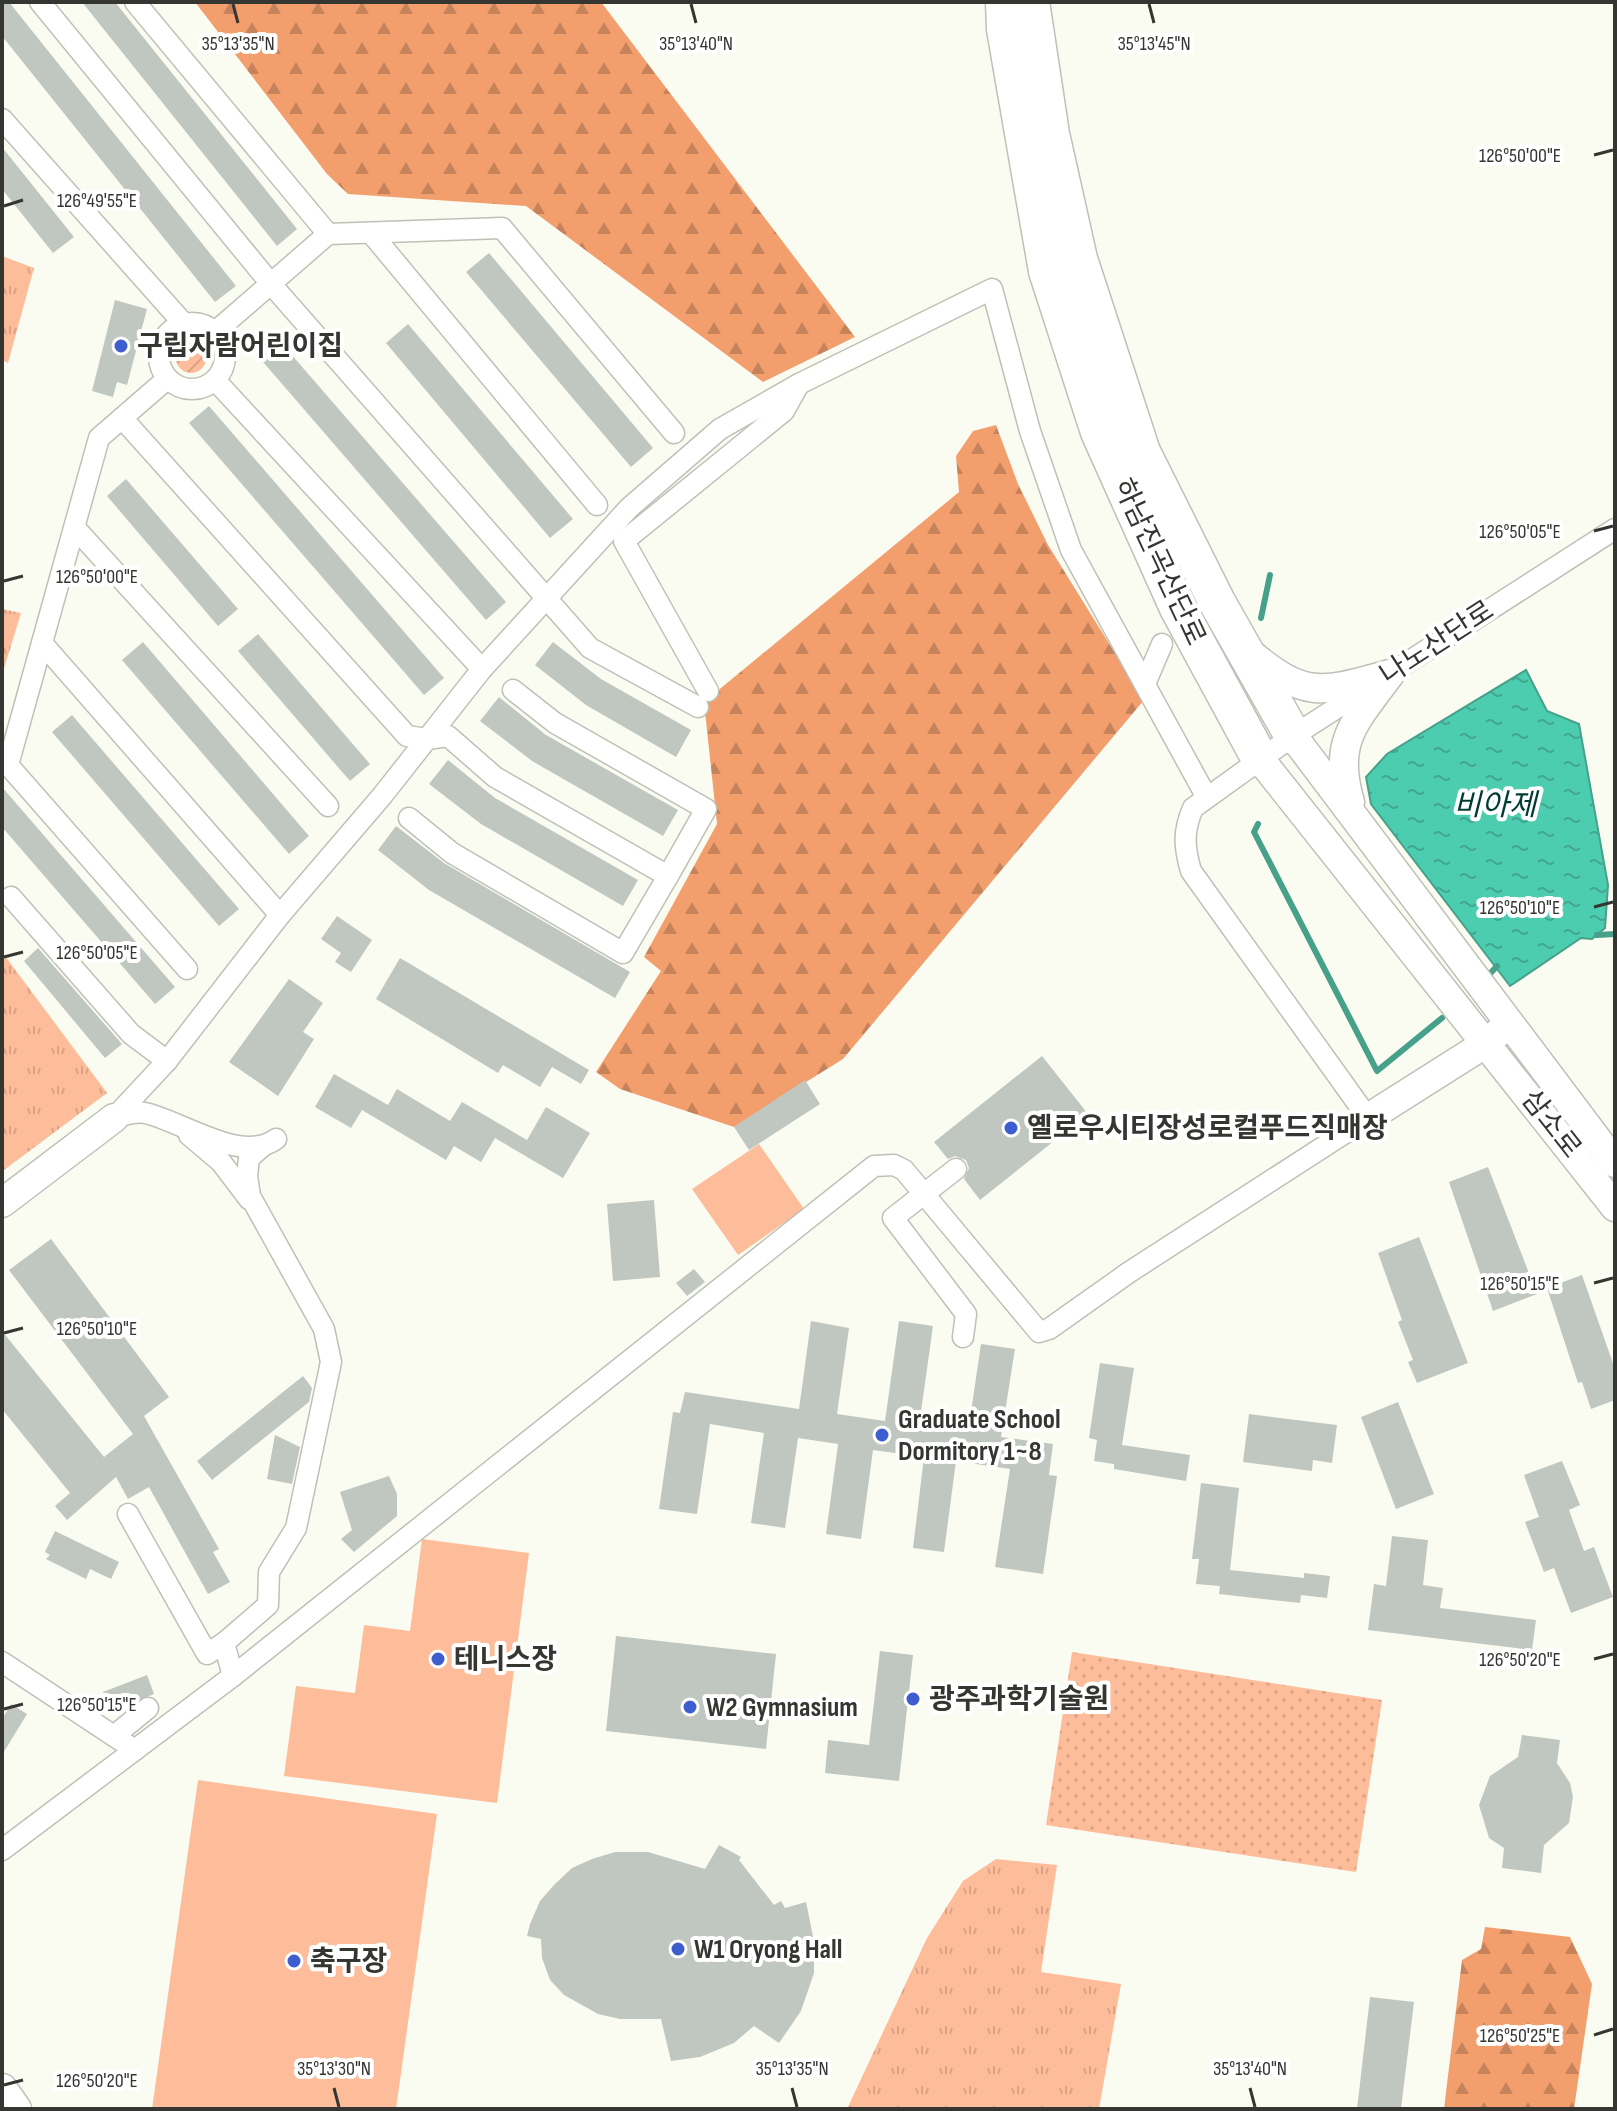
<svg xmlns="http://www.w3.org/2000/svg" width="1617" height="2111" font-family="'Sofia Sans Condensed','Noto Sans KR',sans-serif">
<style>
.grass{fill:url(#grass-tufts)}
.forest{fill:url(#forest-firs)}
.park{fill:url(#park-dots)}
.garden{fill:url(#garden-furrows)}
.pitch{fill:#febd9a}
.water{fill:url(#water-ripples);stroke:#46a08a;stroke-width:2}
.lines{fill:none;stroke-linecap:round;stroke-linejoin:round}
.stream{stroke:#46a08a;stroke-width:6}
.building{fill:#c0c7c0}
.street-casing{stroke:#bfc0b7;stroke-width:23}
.secondary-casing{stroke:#bfc0b7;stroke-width:31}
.primary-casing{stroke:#bfc0b7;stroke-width:33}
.highway-casing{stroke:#bfc0b7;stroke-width:39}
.street{stroke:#fff;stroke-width:20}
.secondary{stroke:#fff;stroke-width:28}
.primary{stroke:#fff;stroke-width:30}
.highway{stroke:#fff;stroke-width:36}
.ticks{fill:none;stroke:#353632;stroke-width:3}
.poi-dot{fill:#3e5dcf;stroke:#fff;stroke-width:3}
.labels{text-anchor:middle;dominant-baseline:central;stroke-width:8;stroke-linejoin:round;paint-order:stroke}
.poi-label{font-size:28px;font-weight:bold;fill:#353632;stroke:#fff;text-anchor:start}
.street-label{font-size:28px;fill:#353632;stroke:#fff}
.water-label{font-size:30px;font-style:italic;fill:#003c31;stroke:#fff}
.ticks-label{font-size:20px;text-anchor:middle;fill:#353632;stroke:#fff;stroke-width:8;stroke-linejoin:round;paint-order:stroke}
</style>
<defs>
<pattern id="grass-tufts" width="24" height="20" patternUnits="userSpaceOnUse" patternTransform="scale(2)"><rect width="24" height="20" fill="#febd9a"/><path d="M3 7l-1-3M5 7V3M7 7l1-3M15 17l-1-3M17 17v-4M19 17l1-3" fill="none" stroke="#daa385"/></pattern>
<pattern id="forest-firs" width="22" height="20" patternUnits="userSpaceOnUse" patternTransform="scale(2)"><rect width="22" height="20" fill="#f39e6d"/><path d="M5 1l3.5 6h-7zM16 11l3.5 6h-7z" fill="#c6825a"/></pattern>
<pattern id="park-dots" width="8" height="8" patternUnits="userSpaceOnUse" patternTransform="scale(2)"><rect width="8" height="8" fill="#febd9a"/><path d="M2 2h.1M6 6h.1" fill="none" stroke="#daa385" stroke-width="1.8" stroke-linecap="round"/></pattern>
<pattern id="garden-furrows" width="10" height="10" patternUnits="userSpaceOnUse" patternTransform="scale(2)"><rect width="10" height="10" fill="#febd9a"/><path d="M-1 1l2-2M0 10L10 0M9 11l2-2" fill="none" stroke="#daa385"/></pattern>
<pattern id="water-ripples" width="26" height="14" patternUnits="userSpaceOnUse" patternTransform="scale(2)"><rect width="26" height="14" fill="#4dcdaf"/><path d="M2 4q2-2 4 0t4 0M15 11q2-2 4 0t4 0" fill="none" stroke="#41a78f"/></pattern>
</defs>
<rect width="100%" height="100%" fill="#fafcf2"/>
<g class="grass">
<path d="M2,256L34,268L8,363L2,360Z"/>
<path d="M2,609L21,613L2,675Z"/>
<path d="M2,952L107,1093L4,1170L2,1168Z"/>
<path d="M996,1859L1057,1865L1041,1972L1121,1984L1099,2109H847L927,1938L963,1881Z"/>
</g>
<g class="forest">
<path d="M195,2H601L855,337L763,382L526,206L348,194L327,174Z"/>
<path d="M996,425L1018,484L1048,545L1144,700L843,1059L734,1127L620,1089L596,1072L661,971L644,957L717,824L704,702L959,492L956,456L973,431Z"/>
<path d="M1485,1927L1570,1937L1592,1984L1574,2109H1444L1462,1960L1481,1949Z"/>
</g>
<path class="park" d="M1072,1652L1382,1700L1356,1872L1046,1825Z"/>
<circle class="garden" cx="191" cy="358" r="15"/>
<g class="pitch">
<path d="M759,1144L804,1209L738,1255L692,1189Z"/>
<path d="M422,1539L529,1553L497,1803L284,1776L296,1686L355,1693L364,1625L410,1631Z"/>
<path d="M198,1780L437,1814L396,2109H152Z"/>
</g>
<path class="water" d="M1526,670L1547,711L1579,724L1608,885L1605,928L1592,939L1581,938L1510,986L1371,804L1366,777L1387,754Z"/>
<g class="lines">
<g class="stream">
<path d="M1261,618L1270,575"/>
<path d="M1258,824L1254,832L1377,1071L1442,1018"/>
<path d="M1597,935L1615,934"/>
<path d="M1487,977L1497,966"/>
</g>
</g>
<g class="building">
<path d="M2,2H9L236,286L215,302L2,36Z"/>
<path d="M82,2H115L297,229L277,246Z"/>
<path d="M2,147L74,237L53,253L2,189Z"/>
<path d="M489,253L653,448L631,467L466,272Z"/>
<path d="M115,300L147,309L127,385L117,382L113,397L92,391Z"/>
<path d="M408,324L573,519L550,538L386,343Z"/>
<path d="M271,331L506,602L486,620L251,348Z"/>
<path d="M209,406L444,678L424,695L189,423Z"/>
<path d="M126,479L238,609L218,626L107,496Z"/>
<path d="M258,634L370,764L350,781L238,651Z"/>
<path d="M143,642L309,836L289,854L122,660Z"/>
<path d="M553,642L601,679L691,730L676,757L586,705L535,665Z"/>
<path d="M499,697L546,735L678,810L663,836L532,761L480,721Z"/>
<path d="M72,715L239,909L219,926L52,732Z"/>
<path d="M448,760L495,798L638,880L623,906L481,824L429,784Z"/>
<path d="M2,787L175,987L155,1004L2,827Z"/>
<path d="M396,826L444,863L630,972L615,998L429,890L378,850Z"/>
<path d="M337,916L372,940L351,972L335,962L341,953L321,939Z"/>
<path d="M38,948L122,1044L105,1058L24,961Z"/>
<path d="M400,958L589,1070L581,1084L552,1067L540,1087L503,1065L498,1073L376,999Z"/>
<path d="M289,979L323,1003L303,1032L314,1039L278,1096L229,1062Z"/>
<path d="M1042,1056L1088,1114L980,1200L964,1179L969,1168L966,1160L955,1156L948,1159L934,1142Z"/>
<path d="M334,1074L388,1105L397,1089L450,1121L462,1102L527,1140L546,1107L590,1133L563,1178L495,1138L481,1162L454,1146L446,1160L362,1110L351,1128L315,1107Z"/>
<path d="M805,1080L820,1104L749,1150L734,1127Z"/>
<path d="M1488,1167L1537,1294L1493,1311L1449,1182Z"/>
<path d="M654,1200L660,1277L613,1281L607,1204Z"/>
<path d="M1419,1237L1468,1363L1417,1383L1408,1362L1413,1360L1398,1322L1402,1320L1378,1253Z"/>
<path d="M51,1239L169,1397L144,1416L219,1549L213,1552L230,1582L208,1594L149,1487L128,1499L116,1477L67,1520L55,1506L70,1493L2,1409V1331L104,1457L133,1434L9,1270Z"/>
<path d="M694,1269L705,1282L687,1296L676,1283Z"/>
<path d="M1582,1275L1615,1369V1400L1591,1409L1582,1382L1578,1383L1547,1288Z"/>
<path d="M811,1321L849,1328L837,1414L885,1421L899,1321L933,1326L919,1426L968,1432L981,1344L1015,1349L1001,1437L1053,1444L1049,1475L1057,1476L1043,1574L995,1567L1010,1469L956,1461L944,1552L913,1548L924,1457L873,1450L861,1539L826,1534L838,1444L798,1438L785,1528L751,1523L764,1433L710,1424L697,1514L659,1509L673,1412L680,1413L685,1392L799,1409Z"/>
<path d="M1100,1363L1134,1368L1122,1445L1190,1455L1186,1481L1114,1469V1464L1094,1461L1097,1440L1089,1438Z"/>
<path d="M303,1376L312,1388L309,1402L212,1480L197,1461Z"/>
<path d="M1398,1402L1434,1494L1396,1509L1361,1417Z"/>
<path d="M1249,1414L1337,1425L1332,1463L1313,1460L1312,1471L1243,1462Z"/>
<path d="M275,1435L300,1447L292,1484L267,1479Z"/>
<path d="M1562,1461L1580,1505L1569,1510L1584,1551L1594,1547L1613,1597L1571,1613L1554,1568L1544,1572L1525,1522L1539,1517L1524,1475Z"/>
<path d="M389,1476L397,1494V1516L354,1552L341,1539L352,1530L340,1492Z"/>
<path d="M1201,1483L1239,1488L1230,1570L1304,1578V1573L1330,1576L1327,1598L1301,1595L1300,1603L1219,1594L1220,1586L1196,1584L1199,1559H1192Z"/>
<path d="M55,1531L119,1562L111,1579L90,1569L86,1579L46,1559L50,1555L45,1552Z"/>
<path d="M1392,1536L1428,1540L1423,1585L1443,1588L1440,1608L1536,1620L1532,1650L1368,1630L1374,1584L1386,1586Z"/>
<path d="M616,1636L776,1654L766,1749L606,1731Z"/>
<path d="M880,1651L913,1655L899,1781L825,1773L828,1740L869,1745Z"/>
<path d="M147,1675L154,1694L110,1711L103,1692Z"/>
<path d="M11,1704L27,1714L2,1755V1719Z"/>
<path d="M1522,1735L1560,1740L1557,1763L1570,1783L1573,1797L1569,1823L1544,1845L1541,1873L1502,1868L1504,1848L1489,1838L1479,1805L1490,1776L1518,1757Z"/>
<path d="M719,1845L741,1857L739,1860L774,1905L781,1901L785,1908L806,1902L814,1941V1973L801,2011L779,2043L754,2026L734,2043L700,2057L671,2061L661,2019H620L598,2014L564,1995L550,1980L542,1958L541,1939L527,1936L530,1924L540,1901L554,1885L572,1868L592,1859L615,1852H648L705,1869Z"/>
<path d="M1370,1997L1414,2002L1401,2109H1357Z"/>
</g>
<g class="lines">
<g class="street-casing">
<g id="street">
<path d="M40,2L271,284L590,648L698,707"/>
<path d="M135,2L328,234"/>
<path d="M2,119L184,324"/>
<path d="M371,233L597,505"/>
<circle cx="192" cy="356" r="33"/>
<path d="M215,332L328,234L502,228L674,433"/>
<path d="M167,379L99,438L8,765L187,969"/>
<path d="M215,380L482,669"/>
<path d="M122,418L407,736L427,739L448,736L495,777L668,876L623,953L452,853L409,818"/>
<path d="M75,528L328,806"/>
<path d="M42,643L280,915"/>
<path d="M1145,684L1162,644"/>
<path d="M513,690L555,723L706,809L668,876"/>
<path d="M708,691L624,541L784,411L799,384"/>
<path d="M11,897L131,1034L167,1061"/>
<path d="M114,1118L167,1061L280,915L382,796L482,669L629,508L720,429L799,384L992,289L1030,431L1071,550L1206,796"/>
<path d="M114,1118C124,1115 134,1111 145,1113C180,1120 241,1165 276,1139"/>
<path d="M189,1135L221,1162L249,1199"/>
<path d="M956,1169L893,1218L966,1314L963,1337"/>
<path d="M128,1514L207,1654L224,1643"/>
<path d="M2,1662L135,1750"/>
<path d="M233,1676L224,1643L268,1605L269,1572L296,1528L331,1362L324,1329L250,1196L247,1176L249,1158L263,1146"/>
<path d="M114,1736L148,1708"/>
<path d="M2,1850L233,1676L874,1166L894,1165L904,1170L1039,1332L1049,1329L1128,1273L1368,1118L1191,871C1184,847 1183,831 1193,808L1293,736L1615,529"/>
</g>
</g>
<g class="secondary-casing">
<g id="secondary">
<path d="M1251,654C1306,700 1324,692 1390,674"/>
<path d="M1293,736L1615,1163"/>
<path d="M1260,759L1615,1207"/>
<path d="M1350,802C1332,741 1355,722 1390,674"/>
<path d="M1368,1118L1488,1042L1500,1031"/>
<path d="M2,1203L114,1118"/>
</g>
</g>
<g class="primary-casing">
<path id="primary" d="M2,2089L16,2109"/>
</g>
<g class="highway-casing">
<g id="highway">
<path d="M1004,2L1005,29L1047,271L1099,432L1178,608L1260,759"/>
<path d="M1031,2L1051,134L1079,259L1142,452L1217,602L1293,736"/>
</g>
</g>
<use href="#street" class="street"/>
<use href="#secondary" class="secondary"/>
<use href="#primary" class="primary"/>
<use href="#highway" class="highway"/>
</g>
<path class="ticks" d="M233,4L238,23M691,4L696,23M1149,4L1154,23M1594,155L1613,150M4,206L23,200M1594,531L1613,526M4,581L23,576M1594,907L1613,902M4,957L23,952M1594,1283L1613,1278M4,1333L23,1328M1594,1659L1613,1654M4,1709L23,1704M1594,2035L1613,2029M4,2085L23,2080M334,2088L339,2107M792,2088L797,2107M1250,2088L1255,2107"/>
<g class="poi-dot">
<circle cx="121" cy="346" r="8"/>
<circle cx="1011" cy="1128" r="8"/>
<circle cx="882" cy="1435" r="8"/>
<circle cx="438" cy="1659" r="8"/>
<circle cx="913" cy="1699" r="8"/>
<circle cx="690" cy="1707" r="8"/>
<circle cx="678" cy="1949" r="8"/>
<circle cx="294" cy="1961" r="8"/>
</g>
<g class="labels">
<g class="poi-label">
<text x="137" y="346">구립자람어린이집</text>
<text x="1027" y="1128">옐로우시티장성로컬푸드직매장</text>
<text x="898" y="1419">Graduate School<tspan x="898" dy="32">Dormitory 1~8</tspan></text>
<text x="454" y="1659">테니스장</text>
<text x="929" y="1699">광주과학기술원</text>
<text x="706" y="1707">W2 Gymnasium</text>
<text x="694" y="1949">W1 Oryong Hall</text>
<text x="310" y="1961">축구장</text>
</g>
<g class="street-label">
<text transform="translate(1159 562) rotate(65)">하남진곡산단로</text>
<text transform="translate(1437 643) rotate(-33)">나노산단로</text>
<text transform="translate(1551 1124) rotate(52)">삼소로</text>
</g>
<g class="water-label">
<text x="1495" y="806">비아제</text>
</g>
</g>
<g class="ticks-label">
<text x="1154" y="50">35°13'45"N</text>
<text x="238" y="50">35°13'35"N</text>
<text x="696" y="50">35°13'40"N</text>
<text x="1520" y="162">126°50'00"E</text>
<text x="97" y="207">126°49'55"E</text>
<text x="1520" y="538">126°50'05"E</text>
<text x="97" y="583">126°50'00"E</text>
<text x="1520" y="914">126°50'10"E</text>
<text x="97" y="959">126°50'05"E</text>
<text x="1520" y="1290">126°50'15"E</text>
<text x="97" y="1335">126°50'10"E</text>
<text x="1520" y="1666">126°50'20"E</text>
<text x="97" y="1711">126°50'15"E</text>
<text x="1520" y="2042">126°50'25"E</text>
<text x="334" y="2075">35°13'30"N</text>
<text x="792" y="2075">35°13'35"N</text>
<text x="1250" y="2075">35°13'40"N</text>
<text x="97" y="2087">126°50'20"E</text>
</g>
<rect width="1617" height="2111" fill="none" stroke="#353632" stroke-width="8"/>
</svg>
